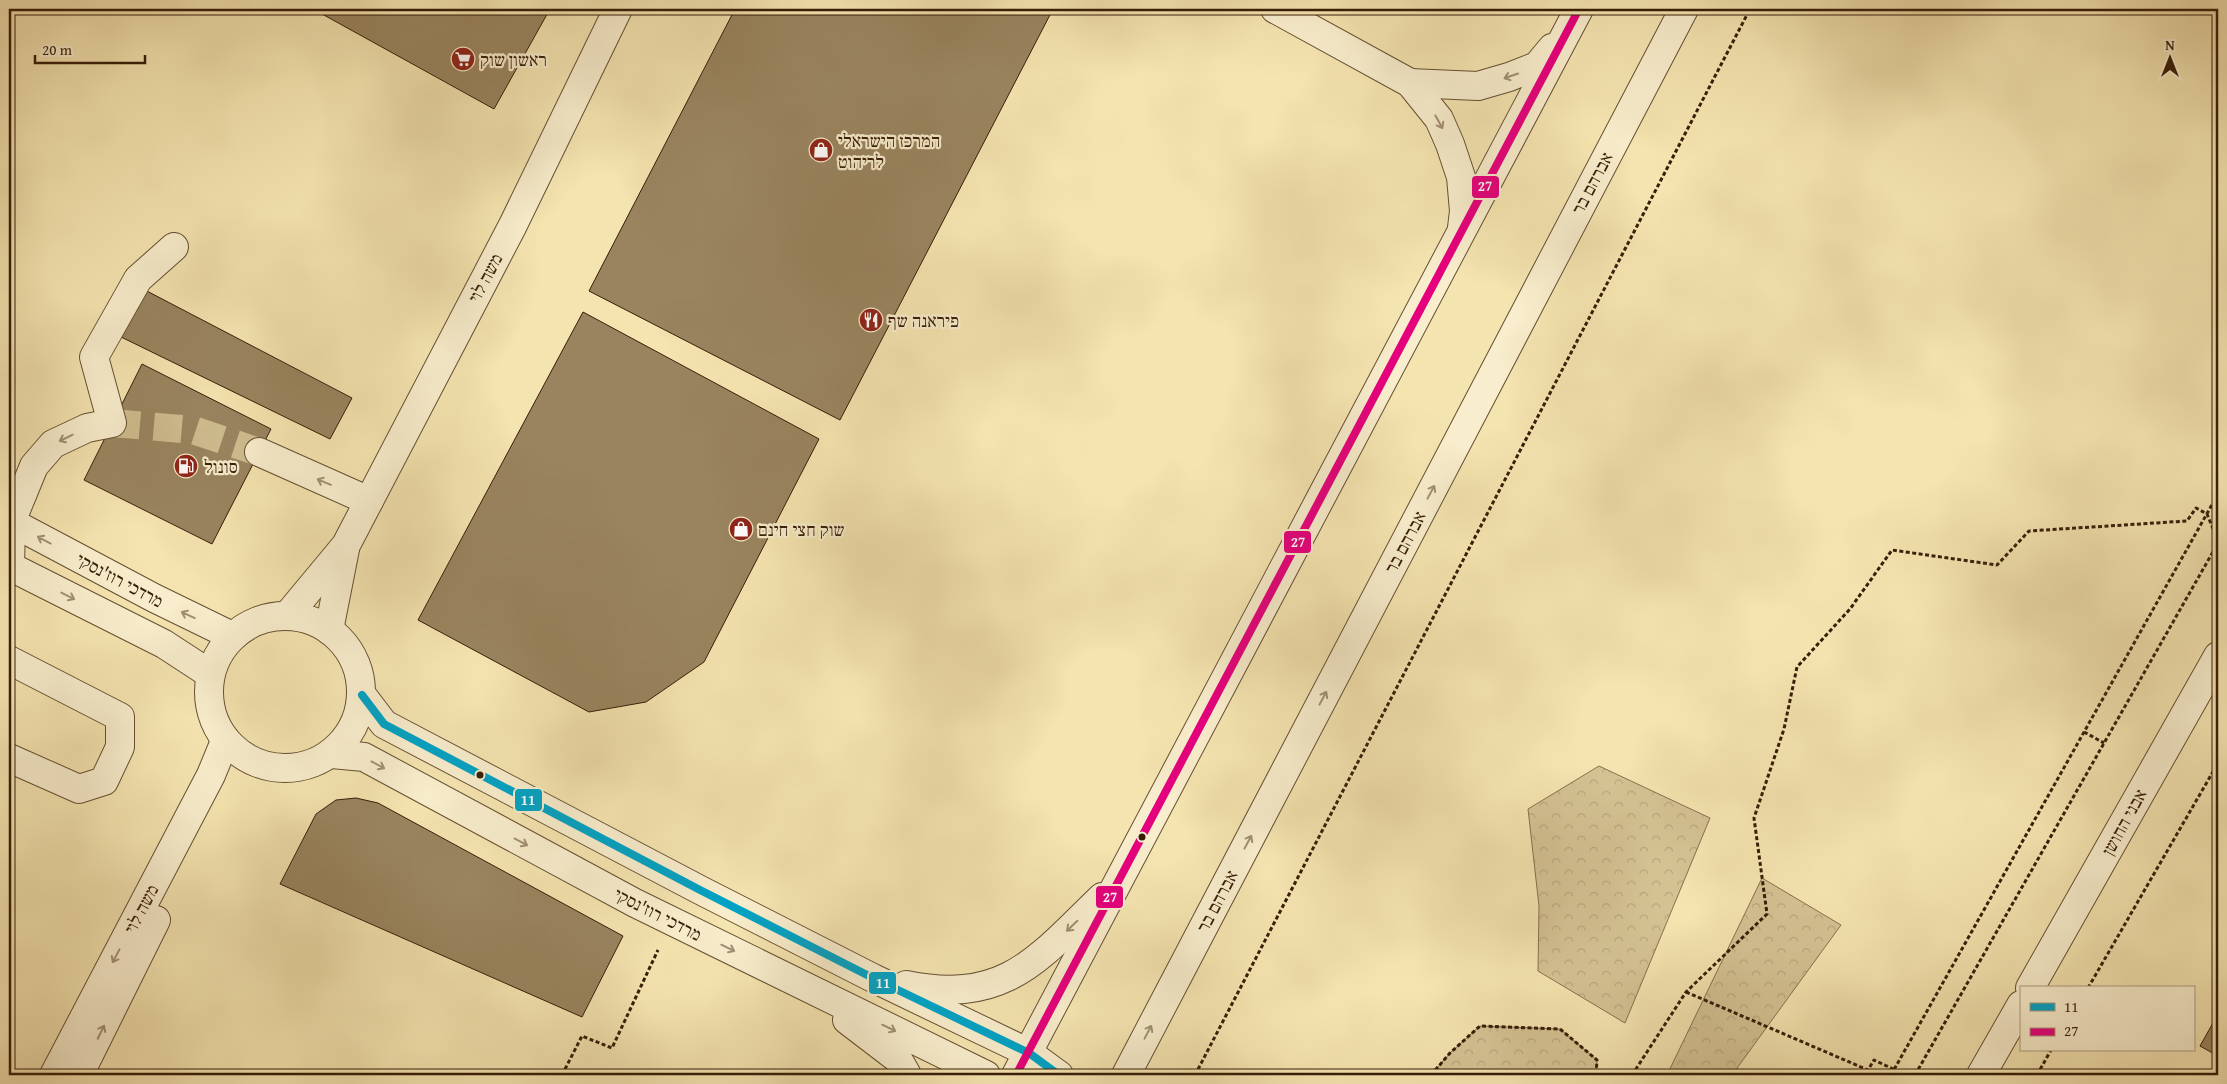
<svg xmlns="http://www.w3.org/2000/svg" width="2227" height="1084" font-family="'Gentium Book Plus','Frank Ruhl Libre',serif">
<style>
.park{fill:url(#park-crowns);stroke:#86704e}
.building{fill:#99845f;stroke:#371d08}
.lines{fill:none;stroke-linecap:round;stroke-linejoin:round}
.minor-tunnel{stroke:#cebc8e;stroke-width:28;stroke-dasharray:28 14;stroke-linecap:butt}
.minor-casing{stroke:#664f32;stroke-width:30}
.path{stroke:#371d08;stroke-width:3;stroke-dasharray:4 2.5;stroke-linecap:butt}
.minor{stroke:#f8edcc;stroke-width:28}
.bus-1-casing{stroke:#f8edcc;stroke-width:11}
.bus-2-casing{stroke:#f8edcc;stroke-width:11}
.bus-1{stroke:#03a2c4;stroke-width:8}
.bus-2{stroke:#e5007d;stroke-width:8}
.oneway{stroke:#a18f74}
.bus-dot{fill:#371d08;stroke:#f8edcc;stroke-width:2}
.labels{text-anchor:middle;dominant-baseline:central;stroke-width:4.5;stroke-linejoin:round;paint-order:stroke}
.poi-label{font-size:18px;fill:#371d08;stroke:#f8edcc;text-anchor:start}
.street-label{font-size:18px;fill:#371d08;stroke:#f8edcc}
.line-badge{stroke:#f8edcc;stroke-width:2}
.badge-label{font-size:14px;text-anchor:middle;font-weight:bold;fill:#fff}
</style>
<defs>
<pattern id="park-crowns" width="20" height="18" patternUnits="userSpaceOnUse" patternTransform="scale(1.25)"><rect width="20" height="18" fill="#d4c293"/><path d="M2 6a3 3 0 1 1 6 0M12 15a3 3 0 1 1 6 0" fill="none" stroke="#b7a67d"/></pattern>
</defs>
<rect width="100%" height="100%" fill="#f4e4b0"/>
<filter id="stains"><feTurbulence type="fractalNoise" baseFrequency=".004" numOctaves="4"/><feColorMatrix values="0 0 0 0 .2 0 0 0 0 .09 0 0 0 0 .02 0 0 0 .5 -.17"/></filter>
<radialGradient id="worn" r=".72"><stop offset=".6" stop-color="#630" stop-opacity="0"/><stop offset="1" stop-color="#630" stop-opacity=".3"/></radialGradient>
<g class="park">
<path d="M1599,766L1710,818L1625,1023L1538,971L1539,906L1528,809Z"/>
<path d="M1762,878L1841,925L1732,1075H1667Z"/>
<path d="M1480,1026L1560,1029L1597,1060L1596,1075H1431L1450,1053Z"/>
</g>
<g class="building">
<path d="M313,9H550L494,109Z"/>
<path d="M735,9H1053L840,420L589,291Z"/>
<path d="M143,289L352,398L330,439L119,336Z"/>
<path d="M583,312L819,439L704,662L646,702L589,712L418,620Z"/>
<path d="M142,364L271,429L212,544L84,480Z"/>
<path d="M356,798L378,803L623,936L582,1017L280,884L316,814L336,800Z"/>
<path d="M2218,1014V1056L2200,1046Z"/>
</g>
<g class="lines">
<path class="minor-tunnel" d="M112,423L193,430L259,452"/>
<g class="minor-casing">
<g id="minor">
<path d="M1275,9L1410,83L1439,119L1450,144L1461,177L1464,211L1462,228"/>
<path d="M1410,83L1478,86L1509,77L1537,66L1552,48"/>
<path d="M259,452L369,501"/>
<path d="M9,521L154,598L232,636"/>
<path d="M9,566L164,644L210,674"/>
<path d="M10,567L11,522L34,466L53,444L87,428L112,423L94,357L138,279L174,247"/>
<circle cx="285" cy="692" r="76"/>
<path d="M287,616L346,545L513,225L618,9"/>
<path d="M329,630L345,549"/>
<path d="M9,660L120,717V747L104,781L79,789L9,758"/>
<path d="M362,695L384,724L702,891L873,978L1029,1053L1059,1075"/>
<path d="M332,754L364,757L635,903L986,1075"/>
<path d="M906,985C1005,1005 1038,959 1102,897"/>
<path d="M2030,988L2218,656"/>
<path d="M847,1020L898,1059L907,1075"/>
<path d="M54,1075L211,775L225,741"/>
<path d="M79,1075L156,920"/>
<path d="M1016,1075L1579,9"/>
<path d="M1126,1075L1684,9"/>
<path d="M1981,1075L2021,1005"/>
</g>
</g>
<g class="path">
<path d="M2084,732L2104,743"/>
<path d="M2088,988L2218,763"/>
<path d="M1686,992L1868,1070L1874,1060L1906,1075"/>
<path d="M562,1075L582,1036L612,1048L658,950"/>
<path d="M1195,1075L1750,9"/>
<path d="M1431,1075L1450,1053L1480,1026L1560,1029L1597,1060L1596,1075"/>
<path d="M1632,1075L1686,992L1767,914L1754,818L1784,729L1797,667L1850,609L1892,550L1997,565L2029,531L2187,521L2196,508L2207,514L2218,541"/>
<path d="M1891,1075L2218,494"/>
<path d="M1915,1075L2218,543"/>
<path d="M2037,1075L2051,1050"/>
</g>
<use href="#minor" class="minor"/>
<g class="bus-1-casing">
<path id="bus-1" d="M362,695L384,724L702,891L873,978L1029,1053L1059,1075"/>
</g>
<g class="bus-2-casing">
<path id="bus-2" d="M1016,1075L1579,9"/>
</g>
<use href="#bus-1" class="bus-1"/>
<use href="#bus-2" class="bus-2"/>
</g>
<defs><path id="oneway-shaft" d="M-6 0H5M1.5-3L5.5 0L1.5 3" fill="none" stroke-width="1.6" stroke-linecap="round" stroke-linejoin="round" transform="scale(1.25)"/></defs>
<g class="oneway">
<use href="#oneway-shaft" transform="translate(1511 76) rotate(161)"/>
<use href="#oneway-shaft" transform="translate(1439 122) rotate(61)"/>
<use href="#oneway-shaft" transform="translate(66 438) rotate(154)"/>
<use href="#oneway-shaft" transform="translate(324 482) rotate(-157)"/>
<use href="#oneway-shaft" transform="translate(1431 492) rotate(-62)"/>
<use href="#oneway-shaft" transform="translate(44 540) rotate(-152)"/>
<use href="#oneway-shaft" transform="translate(68 596) rotate(27)"/>
<use href="#oneway-shaft" transform="translate(188 615) rotate(-155)"/>
<use href="#oneway-shaft" transform="translate(1323 698) rotate(-62)"/>
<use href="#oneway-shaft" transform="translate(378 765) rotate(28)"/>
<use href="#oneway-shaft" transform="translate(521 842) rotate(28)"/>
<use href="#oneway-shaft" transform="translate(1248 842) rotate(-62)"/>
<use href="#oneway-shaft" transform="translate(1072 926) rotate(136)"/>
<use href="#oneway-shaft" transform="translate(728 948) rotate(26)"/>
<use href="#oneway-shaft" transform="translate(116 956) rotate(118)"/>
<use href="#oneway-shaft" transform="translate(889 1028) rotate(26)"/>
<use href="#oneway-shaft" transform="translate(101 1032) rotate(-64)"/>
<use href="#oneway-shaft" transform="translate(1148 1032) rotate(-62)"/>
</g>
<defs>
<g id="supermarket-disc" transform="scale(1.25)"><circle r="9.5" fill="#8f2418" stroke="#f8edcc"/><path d="M-6-5.5h2.5l.6 2H6L4.5 2H-2.5L-4.4-4H-6ZM-1.5 3.2a1.3 1.3 0 1 0 .1 0ZM3 3.2a1.3 1.3 0 1 0 .1 0Z" fill="#fff"/></g>
<g id="shop-disc" transform="scale(1.25)"><circle r="9.5" fill="#8f2418" stroke="#f8edcc"/><path d="M-5-2.5h2.3a2.7 3.5 0 0 1 5.4 0H5L5.5 6h-11ZM-1.5-2.5h3a1.5 2.3 0 0 0-3 0Z" fill="#fff"/></g>
<g id="restaurant-disc" transform="scale(1.25)"><circle r="9.5" fill="#8f2418" stroke="#f8edcc"/><path d="M-5-6h1v4h1v-4h1v4h1v-4h1v5L-1.5 .5V6h-2V.5L-5-1ZM5-6V6H3V1.5H1.5Q1.5-4 5-6Z" fill="#fff"/></g>
<g id="fuel-disc" transform="scale(1.25)"><circle r="9.5" fill="#8f2418" stroke="#f8edcc"/><path d="M-5.5-6h7V0h2V4h1.3V-2.5L3-4.5l.8-.8L6-3V5H2.5V1h-1V6h-7ZM-4.2-4.7v3.2H.2V-4.7Z" fill="#fff"/></g>
</defs>
<g fill-rule="evenodd">
<use href="#supermarket-disc" x="463" y="59"/>
<use href="#shop-disc" x="821" y="150"/>
<use href="#restaurant-disc" x="871" y="320"/>
<use href="#fuel-disc" x="186" y="466"/>
<use href="#shop-disc" x="741" y="529"/>
</g>
<g class="bus-dot">
<circle cx="480" cy="775" r="4.5"/>
<circle cx="1142" cy="837" r="4.5"/>
</g>
<g class="labels">
<g class="poi-label">
<text x="480" y="59">ראשון שוק</text>
<text x="838" y="140">המרכז הישראלי<tspan x="838" dy="21">לריהוט</tspan></text>
<text x="888" y="320">פיראנה שף</text>
<text x="204" y="466">סונול</text>
<text x="758" y="529">שוק חצי חינם</text>
</g>
<g class="street-label">
<text transform="translate(1592 183) rotate(-62)">אברהם בר</text>
<text transform="translate(485 278) rotate(-62)">משה לוי</text>
<text transform="translate(1405 542) rotate(-62)">אברהם בר</text>
<text transform="translate(120 580) rotate(28)">מרדכי רוז'נסקי</text>
<text transform="translate(2124 822) rotate(-61)">אבני החושן</text>
<text transform="translate(1217 901) rotate(-62)">אברהם בר</text>
<text transform="translate(141 909) rotate(-62)">משה לוי</text>
<text transform="translate(658 914) rotate(27)">מרדכי רוז'נסקי</text>
</g>
</g>
<g class="line-badge">
<rect x="1471" y="175" width="29" height="24" rx="5" fill="#e5007d"/>
<rect x="1283" y="530" width="29" height="24" rx="5" fill="#e5007d"/>
<rect x="514" y="788" width="29" height="24" rx="5" fill="#03a2c4"/>
<rect x="1095" y="885" width="29" height="24" rx="5" fill="#e5007d"/>
<rect x="868" y="971" width="29" height="24" rx="5" fill="#03a2c4"/>
</g>
<g class="badge-label">
<text x="1485" y="191">27</text>
<text x="1298" y="547">27</text>
<text x="528" y="805">11</text>
<text x="1110" y="902">27</text>
<text x="883" y="988">11</text>
</g>
<rect width="2227" height="1084" fill="none" stroke="#f4e4b0" stroke-width="30"/>
<rect x="10" y="10" width="2207" height="1064" fill="none" stroke="#371d08" stroke-width="2.5"/>
<rect x="15" y="15" width="2197" height="1054" fill="none" stroke="#371d08"/>
<rect x="2020" y="986" width="175" height="65" fill="#f8edcc" stroke="#ab9a7e"/>
<rect x="2030" y="1003" width="25" height="8" fill="#03a2c4" stroke="#ab9a7e"/>
<text x="2064" y="1012" font-size="15" fill="#371d08">11</text>
<rect x="2030" y="1028" width="25" height="8" fill="#e5007d" stroke="#ab9a7e"/>
<text x="2064" y="1036" font-size="15" fill="#371d08">27</text>
<g transform="translate(2170 58)" stroke="#f8edcc" stroke-width="4" paint-order="stroke">
<path d="M0-4L9 19L0 12L-9 19Z" fill="#371d08"/>
<text y="-8" font-size="14" font-weight="bold" text-anchor="middle" fill="#371d08">N</text>
</g>
<path d="M35 55v8h110v-8" fill="none" stroke="#371d08" stroke-width="2.5"/>
<text x="42" y="55" font-size="15" fill="#371d08" stroke="#f8edcc" stroke-width="4" paint-order="stroke">20 m</text>
<rect width="100%" height="100%" filter="url(#stains)"/>
<rect width="100%" height="100%" fill="url(#worn)"/>
</svg>
